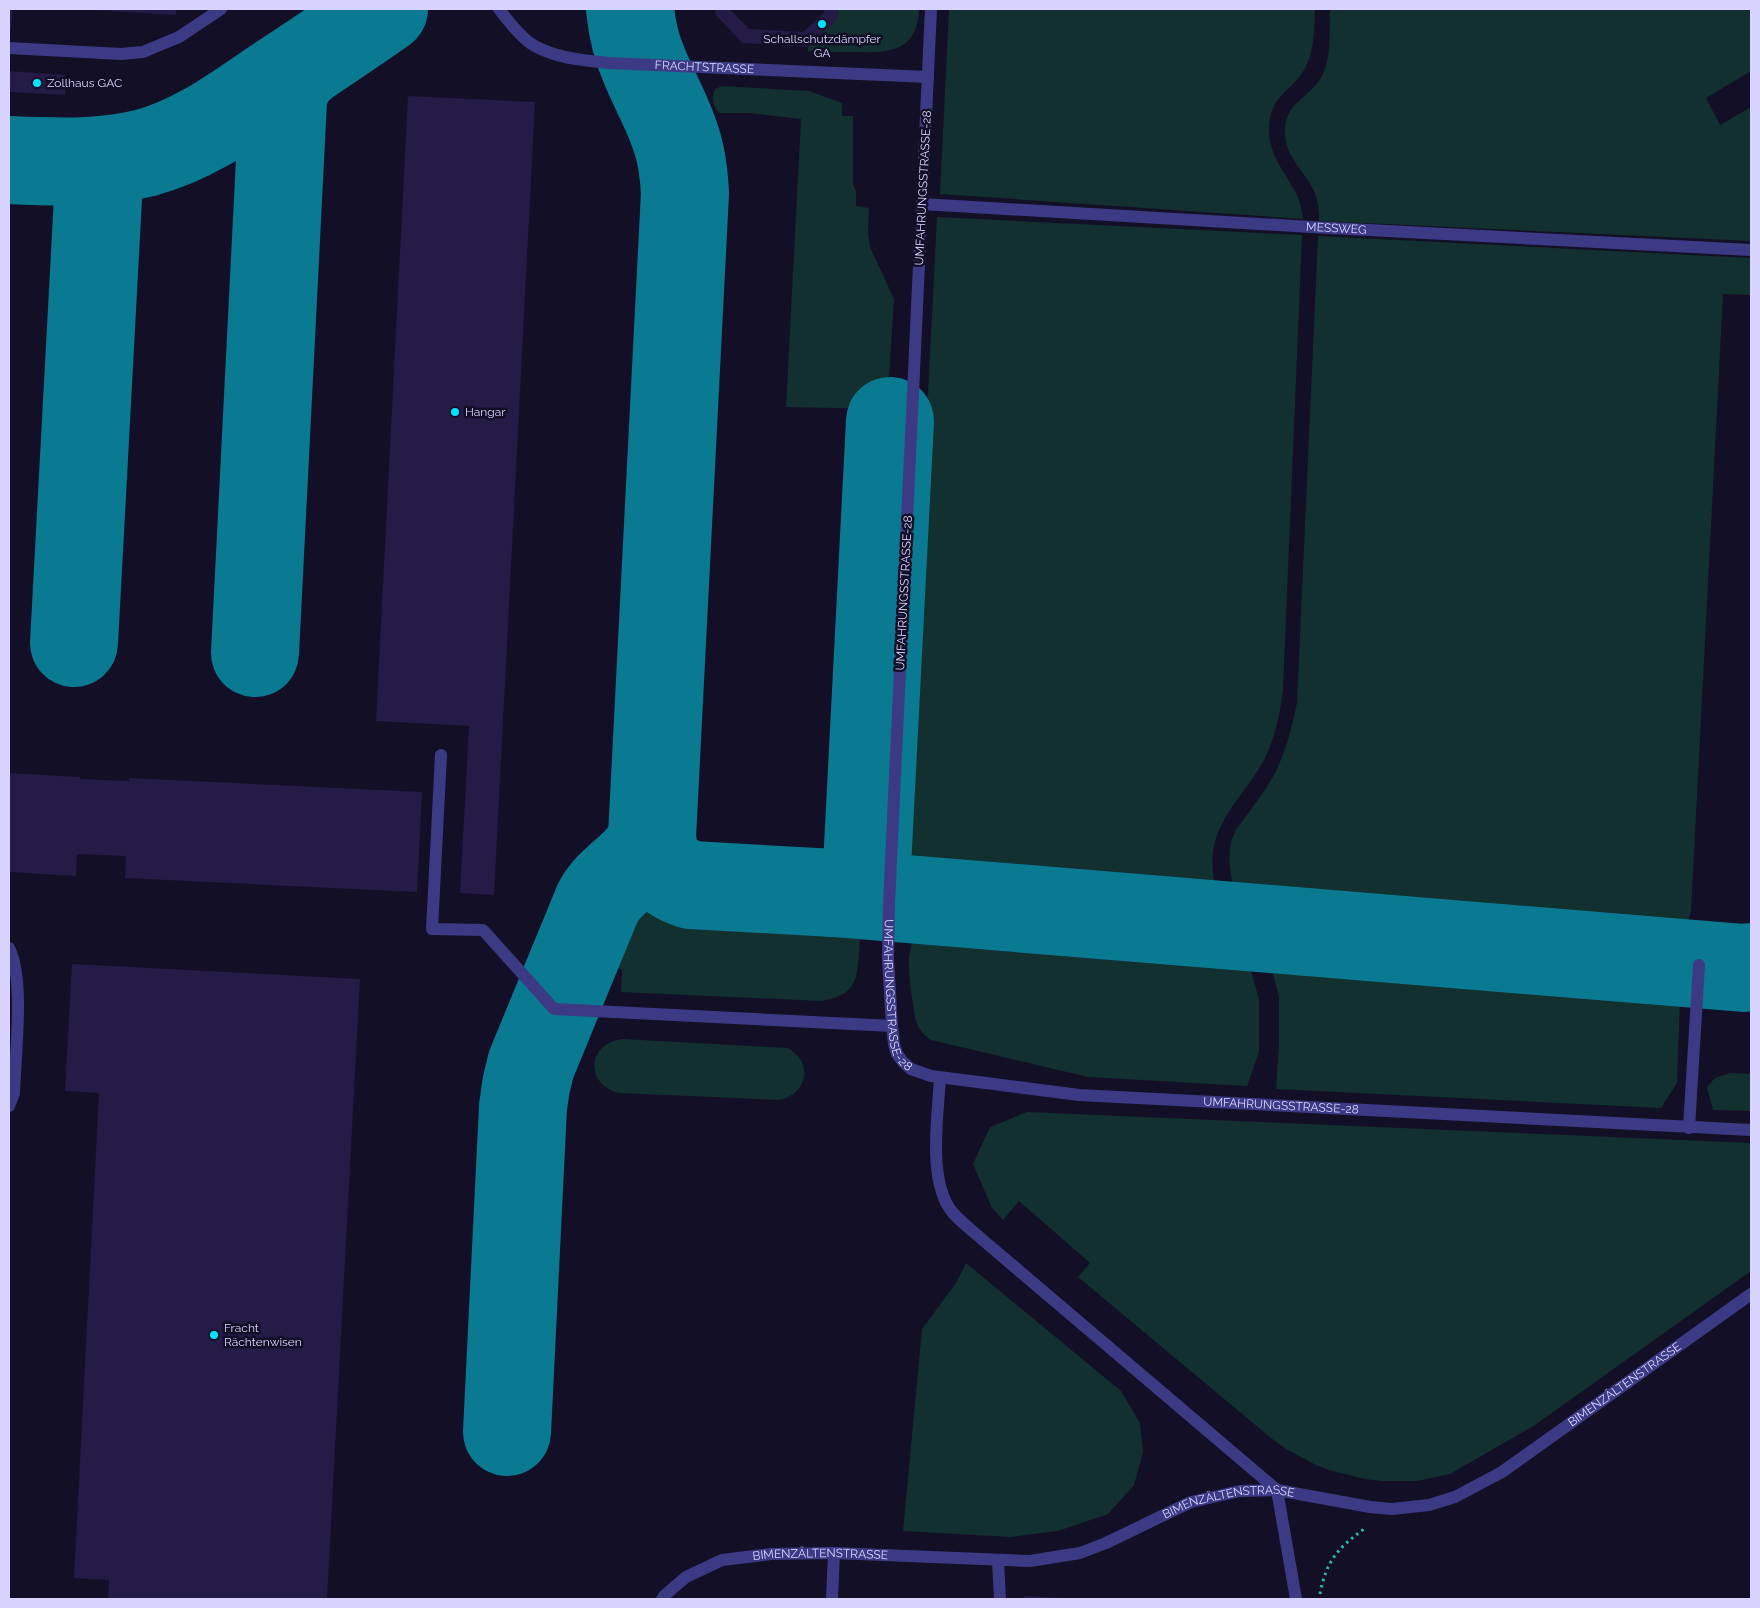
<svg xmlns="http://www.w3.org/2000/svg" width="1760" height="1608" font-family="Raleway,sans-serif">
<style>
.green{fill:#12302f}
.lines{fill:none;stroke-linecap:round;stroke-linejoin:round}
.taxiway{stroke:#0a7a92;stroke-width:88}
.building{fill:#241b47}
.path{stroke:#2fb8b0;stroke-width:3;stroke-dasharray:2.5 4;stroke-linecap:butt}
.service{stroke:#3d3a85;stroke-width:12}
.minor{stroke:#3d3a85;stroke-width:12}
.poi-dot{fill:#00e5ff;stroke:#130f26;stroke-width:2}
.labels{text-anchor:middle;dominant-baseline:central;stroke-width:5;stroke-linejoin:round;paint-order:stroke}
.poi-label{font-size:12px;fill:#d9d4ff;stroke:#130f26;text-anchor:start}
.street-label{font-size:12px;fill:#d9d4ff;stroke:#130f26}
</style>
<rect width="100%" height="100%" fill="#130f26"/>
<g class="green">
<path d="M838,9H919C917,52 890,53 855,52C840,52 824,52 808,51V47L837,19Z"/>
<path d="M949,9H1315C1314,27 1315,49 1306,66C1293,93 1269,93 1269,130C1269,156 1285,172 1296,193C1300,201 1302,211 1303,219L940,194Z"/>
<path d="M1330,9H1751V71L1706,98L1720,125L1751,107V241L1319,221C1319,211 1318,201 1314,191C1304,170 1284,156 1285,131C1285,102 1310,98 1322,76C1332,57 1329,30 1330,9Z"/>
<path d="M722,86L809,91L842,103V116H853V184L856,192V206L869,208L868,232L870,247L894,299L887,409L786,407L801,119L748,113H719C712,105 711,99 715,89Z"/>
<path d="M937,217L1302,235L1283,690C1280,714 1275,738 1264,760C1251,784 1231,804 1220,828C1208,852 1212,882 1221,907L934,882C915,876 908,861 905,842Z"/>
<path d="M1318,236L1751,258V295L1723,294L1691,911C1687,932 1673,939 1653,942L1242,909C1232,890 1224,855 1234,834C1237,827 1243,821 1247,815C1257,801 1267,788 1275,773C1286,751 1292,727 1297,703Z"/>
<path d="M626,900L861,914C860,927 860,940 859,953C857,984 854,995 821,1001L621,992L622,970L619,969Z"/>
<path d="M939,921L1244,947L1259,999V1052L1247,1086L1088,1077L931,1040C922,1034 918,1028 915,1018C912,995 901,949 919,931C924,925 932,923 939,921Z"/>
<path d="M1266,948L1653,981L1680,999L1677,1083L1661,1108L1276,1089L1279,1044V997Z"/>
<path d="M623,1039L787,1048C814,1061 808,1094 779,1100L619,1093C584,1084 587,1043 623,1039Z"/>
<path d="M1730,1073L1751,1074V1111L1713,1110L1707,1087L1715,1078Z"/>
<path d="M1027,1112L1751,1143V1271L1535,1425L1450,1474L1417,1481H1382L1365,1479L1332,1471L1316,1465L1286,1449L1271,1438L1078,1277L1090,1263L1019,1201L1003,1220L992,1208L973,1164L990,1127Z"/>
<path d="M966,1263L1121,1391L1140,1423L1143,1452L1134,1485L1108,1514L1058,1531L1011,1537L903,1531L922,1329L956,1283Z"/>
</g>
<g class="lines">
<g class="taxiway">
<path d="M9,160C55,162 100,164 145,153C194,140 233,111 274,83C311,59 348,34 384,9"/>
<path d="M74,643L100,161"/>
<path d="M255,653L283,101C285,85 292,73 305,63"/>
<path d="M652,834C653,862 664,876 691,885L834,893L1744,968L1751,967"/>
<path d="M834,893C854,890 860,884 867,866L890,421"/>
<path d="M507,1432L523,1107L526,1086L531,1065L598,902C612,876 643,866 652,837L685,193C684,175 682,156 676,139C668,113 654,90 644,65C636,47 632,28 630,9"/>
</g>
</g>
<g class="building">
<path d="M9,9H13L11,29H9Z"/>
<path d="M92,9H176V15L92,10Z"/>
<path d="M716,9H730L749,29L803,32L824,13V9H838L837,19L808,47L742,43L715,14Z"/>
<path d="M9,71L66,75L65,95L9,92Z"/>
<path d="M408,96L535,102L494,895L460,893L469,726L376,721Z"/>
<path d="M9,773L80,777V779L129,781V778L422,792L417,892L125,878L126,856L77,854L76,876L9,872Z"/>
<path d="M72,964L360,979L327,1599H108L109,1580L74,1578L99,1093L65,1091Z"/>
<path d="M1024,1596L1069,1598V1599H1024Z"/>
</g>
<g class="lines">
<path class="path" d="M1320,1594C1326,1561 1338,1548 1364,1529"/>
<g class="service">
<path id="s1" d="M499,9C508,21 518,34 530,43C552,58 583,60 608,63L928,77"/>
<path id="s2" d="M931,9L889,904L888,959L892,1026L894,1044L897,1054L903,1062L911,1069L931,1076L1079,1095L1751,1130"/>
<path d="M9,48L121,54L143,52L179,37L221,9"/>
<path id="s3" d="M922,204L1311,227L1751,250"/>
<path d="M441,755L432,929L483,930L554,1009L892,1026"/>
<path d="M940,1078C938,1115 927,1183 953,1213C962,1223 974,1232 984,1241L1277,1490L1296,1599"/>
<path d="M1689,1128L1699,965"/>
<path d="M998,1561L1000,1599"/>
<path d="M832,1599L834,1553"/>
</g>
<g class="minor">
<path d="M9,948C25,979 15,1057 14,1093L9,1106"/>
<path id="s4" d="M662,1599L665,1595L686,1577L722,1560L771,1554L834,1553L1030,1561L1080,1553L1106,1543L1191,1502L1240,1491L1277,1490L1370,1507L1392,1509L1429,1505L1455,1497L1502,1472L1751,1294"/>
</g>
</g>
<g class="poi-dot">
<circle cx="822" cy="24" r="5"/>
<circle cx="37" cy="83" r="5"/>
<circle cx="455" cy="412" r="5"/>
<circle cx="214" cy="1335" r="5"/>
</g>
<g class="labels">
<g class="poi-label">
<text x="822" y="39" text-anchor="middle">Schallschutzdämpfer<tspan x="822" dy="14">GA</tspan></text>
<text x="47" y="83">Zollhaus GAC</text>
<text x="465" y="412">Hangar</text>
<text x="224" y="1328">Fracht<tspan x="224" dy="14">Rächtenwisen</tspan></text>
</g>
<g class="street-label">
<text stroke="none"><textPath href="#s1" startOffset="224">FRACHTSTRASSE</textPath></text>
<text transform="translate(923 188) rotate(-87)">UMFAHRUNGSSTRASSE-28</text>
<text stroke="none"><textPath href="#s3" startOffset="415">MESSWEG</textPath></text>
<text transform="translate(904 593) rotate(-87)">UMFAHRUNGSSTRASSE-28</text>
<text stroke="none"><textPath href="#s2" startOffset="989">UMFAHRUNGSSTRASSE-28</textPath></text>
<text stroke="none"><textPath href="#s2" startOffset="1440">UMFAHRUNGSSTRASSE-28</textPath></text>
<text stroke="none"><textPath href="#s4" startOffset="1026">BIMENZÄLTENSTRASSE</textPath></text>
<text stroke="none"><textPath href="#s4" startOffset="591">BIMENZÄLTENSTRASSE</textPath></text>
<text stroke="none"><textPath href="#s4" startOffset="171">BIMENZÄLTENSTRASSE</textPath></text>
</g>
</g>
<rect width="1760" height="1608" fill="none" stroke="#d9d4ff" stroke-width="20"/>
</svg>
